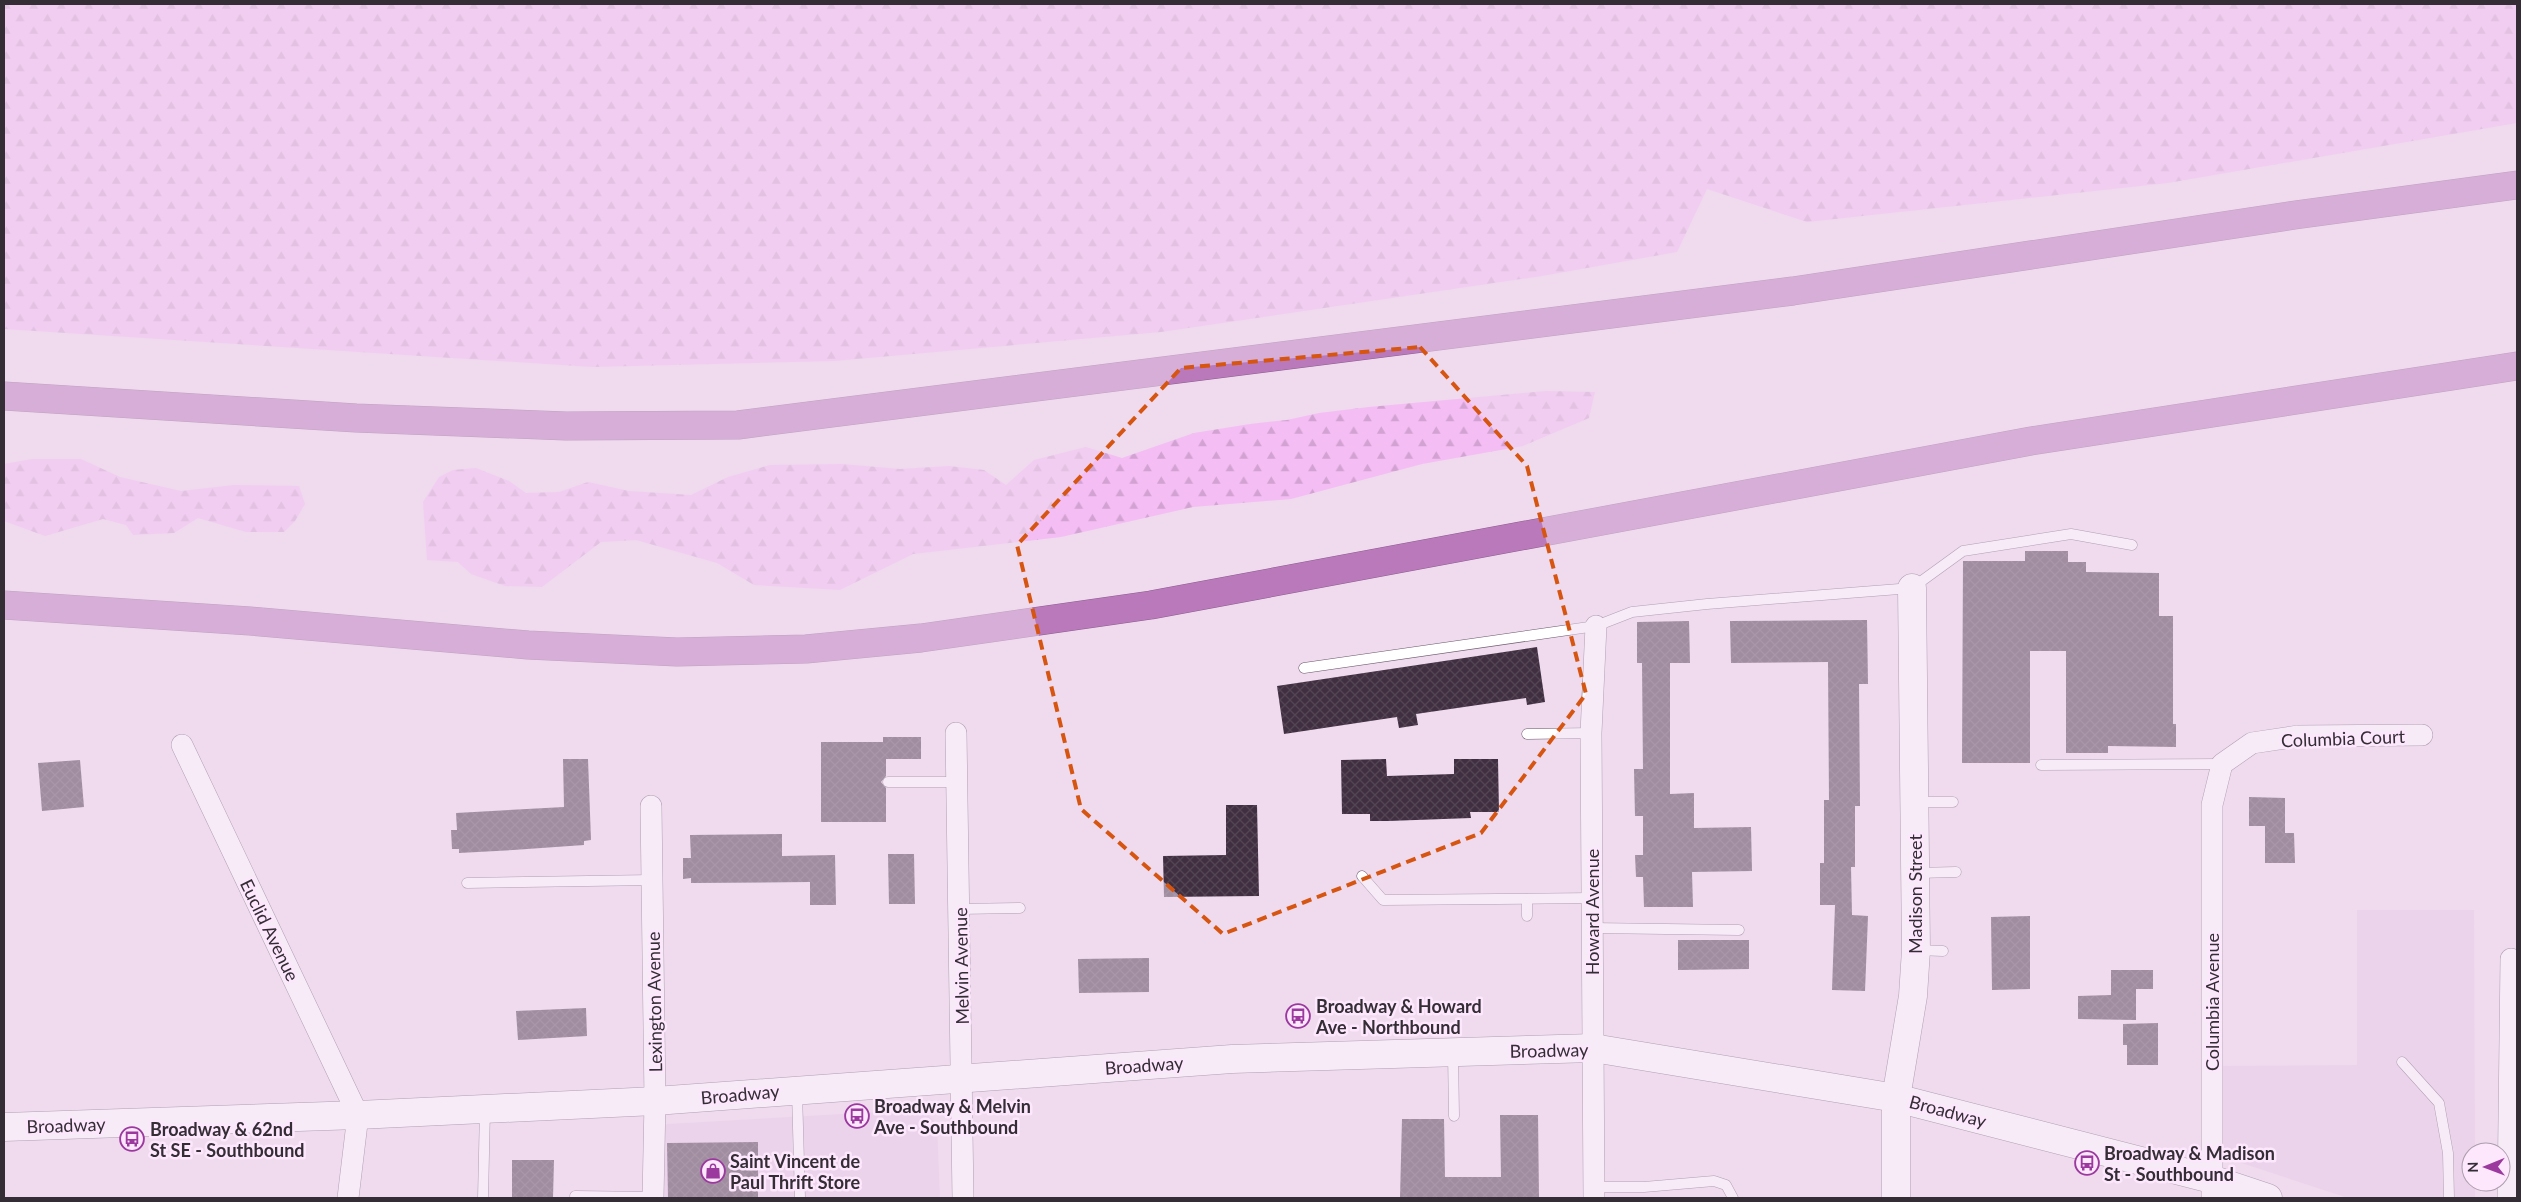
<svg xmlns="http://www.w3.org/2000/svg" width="2521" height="1202" font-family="Lato,sans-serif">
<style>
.built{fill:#e7cde7}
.forest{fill:url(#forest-firs)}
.building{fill:url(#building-cross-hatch)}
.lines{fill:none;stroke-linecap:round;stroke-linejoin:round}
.lane-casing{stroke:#6a586a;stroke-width:11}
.street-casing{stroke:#6a586a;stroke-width:22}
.secondary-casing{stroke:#6a586a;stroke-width:29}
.highway-casing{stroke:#8b5e8c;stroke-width:29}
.lane{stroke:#fff;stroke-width:10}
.street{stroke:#fff;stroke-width:21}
.secondary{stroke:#fff;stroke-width:28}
.highway{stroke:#ba79bb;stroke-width:28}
.marked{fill:none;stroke:#d65510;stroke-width:4;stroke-dasharray:10 6;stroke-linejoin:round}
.labels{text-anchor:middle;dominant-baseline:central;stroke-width:5;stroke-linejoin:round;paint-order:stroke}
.street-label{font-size:18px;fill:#352d35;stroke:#fce7fc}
.poi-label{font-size:18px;font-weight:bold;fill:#352d35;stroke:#fce7fc;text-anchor:start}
</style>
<defs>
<pattern id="forest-firs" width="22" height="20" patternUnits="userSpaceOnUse" patternTransform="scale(1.25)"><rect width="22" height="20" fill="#f4bdf4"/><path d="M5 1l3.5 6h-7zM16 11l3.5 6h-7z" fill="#d2a3d2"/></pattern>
<pattern id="building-cross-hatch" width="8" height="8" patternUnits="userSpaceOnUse" patternTransform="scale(1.25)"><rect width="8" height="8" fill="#402f40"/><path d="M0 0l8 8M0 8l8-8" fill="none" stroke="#544554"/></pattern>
</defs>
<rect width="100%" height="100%" fill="#efdaee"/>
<g class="built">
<path d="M2357,910H2474L2475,1152H2471V1182H2475V1198H2348L2220,1156V1066L2357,1065Z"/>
<path d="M913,1110L925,1112L937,1124L940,1198H662L660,1130L667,1124Z"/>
</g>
<g class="forest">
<path d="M4,4H2517V123L2168,183L1807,222L1707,189L1677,252L1542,276L1161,332L834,361L593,367L4,329Z"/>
<path d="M1546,391L1595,392L1589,418L1523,446L1422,464L1291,499L1193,507L1061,537L913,554L840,590L754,585L717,563L636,540L601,542L542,587L505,586L471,574L458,562L427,560L423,502L439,477L453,470L476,468L509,481L526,493L559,492L588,482L629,491L691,495L728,477L770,465L842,464L900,469L949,466L984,470L1006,485L1034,460L1086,447L1122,458L1194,433L1250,424L1287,420L1319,413L1369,407Z"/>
<path d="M32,459H81L120,477L181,491L234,485L299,486L305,504L295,521L284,532H246L198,518L174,533L133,535L126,525L103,519L45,536L4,521V464Z"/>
</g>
<g class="building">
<path d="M2025,551H2068V562H2086V572L2159,573V616H2173V724H2176V747L2108,746V753H2066V651H2030V763H1962L1963,561H2025Z"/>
<path d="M1867,620L1868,684H1859L1860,806H1855V867H1851L1852,915L1868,916L1865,991L1832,990L1835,905H1820V863H1824V800H1829L1828,662L1731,663L1730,621Z"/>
<path d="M1689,621L1690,663H1670V794L1694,793V828L1751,827L1752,871L1692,872L1693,907H1644L1643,877H1636L1635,855H1643V816H1635L1634,769H1643L1642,663H1637V622Z"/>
<path d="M1537,647L1545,702L1527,705L1526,698L1416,714L1418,725L1399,728L1397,717L1284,734L1277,686Z"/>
<path d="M883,737H921V759H886V776L881,782L886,788V822H821V742H883Z"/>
<path d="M563,759H588L591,840L584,841V845L513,850L459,853V849H452L451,830H457L456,813L564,807Z"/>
<path d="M1386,759L1387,776L1454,774V759H1498L1499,812H1470L1471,818L1388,821H1370V814H1342L1341,760Z"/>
<path d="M80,760L84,807L42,811L38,763Z"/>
<path d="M2249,797L2285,798V833H2294L2295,863H2265V826H2249Z"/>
<path d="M1226,805H1257L1259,896L1164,897L1163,856L1226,855Z"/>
<path d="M782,834V856L835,855L836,905H810V882L691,883V878L683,879V858H691L690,835Z"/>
<path d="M888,854H914L915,904H889Z"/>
<path d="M2030,916V989L1992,990L1991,917Z"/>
<path d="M1678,940H1749V969L1678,970Z"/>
<path d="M1149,958V992L1079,993L1078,959Z"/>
<path d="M2111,970H2153V989H2136V1020L2078,1019V996L2111,995Z"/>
<path d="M586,1008L587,1036L518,1040L516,1011Z"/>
<path d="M2158,1023V1065H2127V1045H2123V1024Z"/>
<path d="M1500,1115H1538L1539,1198H1400L1402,1119H1444L1445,1177H1501Z"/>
<path d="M758,1142V1198H668L667,1143Z"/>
<path d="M512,1160H554L553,1198H512Z"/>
</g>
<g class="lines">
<g class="lane-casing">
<g id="lane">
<path d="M1304,668L1596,626L1632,612L1707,604L1912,588L1963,551L2071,534L2132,545"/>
<path d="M1527,734L1591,733"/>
<path d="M2041,765L2222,764"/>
<path d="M888,782H957"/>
<path d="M1916,802H1953"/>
<path d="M1917,873L1956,872"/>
<path d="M1362,876L1383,900L1592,898"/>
<path d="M467,883L652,880"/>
<path d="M1527,899V916"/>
<path d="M959,909L1020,908"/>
<path d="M1592,928L1739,930"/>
<path d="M1917,950L1943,951"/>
<path d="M1453,1053L1454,1116"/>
<path d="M2402,1062L2439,1103L2448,1153L2449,1198"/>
<path d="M797,1092L800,1198"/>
<path d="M1594,1187H1644L1714,1181L1726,1185L1733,1198"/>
<path d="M575,1196L653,1197"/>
<path d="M483,1198L485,1109"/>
</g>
</g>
<g class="street-casing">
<g id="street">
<path d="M956,733L963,1198"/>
<path d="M182,745L358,1115L348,1198"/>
<path d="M651,806L655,1101L653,1198"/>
<path d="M1594,1198L1591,733L1596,626"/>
<path d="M2212,1198V805L2222,764L2252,743L2298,736L2422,735"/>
<path d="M2508,1198L2511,959"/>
</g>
</g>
<g class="secondary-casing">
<g id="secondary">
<path d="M4,1127L358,1115L655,1101L1232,1059L1593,1048L1896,1098L2211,1179L2268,1198"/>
<path d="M1896,1198V1098L1913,996L1916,950L1912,588"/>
</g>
</g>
<g class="highway-casing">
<g id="highway">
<path d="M4,396L356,418L566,426L738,425L1793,291L2295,215L2517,185"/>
<path d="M4,605L250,621L528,645L677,652L806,649L921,638L1151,605L2031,441L2517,366"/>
</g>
</g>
<use href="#lane" class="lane"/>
<use href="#street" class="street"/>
<use href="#secondary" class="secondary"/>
<use href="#highway" class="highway"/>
</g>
<path d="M0 0H2521V1202H0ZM1420,347L1527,466L1586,694L1481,833L1223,934L1081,809L1017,545L1181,368Z" fill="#efdaee" fill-opacity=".55" fill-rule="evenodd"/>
<path class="marked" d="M1420,347L1527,466L1586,694L1481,833L1223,934L1081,809L1017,545L1181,368Z"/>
<defs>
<g id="bus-ring" transform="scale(1.25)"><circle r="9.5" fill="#fce7fc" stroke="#9b399f" stroke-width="1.5"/><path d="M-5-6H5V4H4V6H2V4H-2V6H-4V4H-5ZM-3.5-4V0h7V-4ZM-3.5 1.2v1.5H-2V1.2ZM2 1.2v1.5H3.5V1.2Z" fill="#9b399f"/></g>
<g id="shop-ring" transform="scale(1.25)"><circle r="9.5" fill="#fce7fc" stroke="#9b399f" stroke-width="1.5"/><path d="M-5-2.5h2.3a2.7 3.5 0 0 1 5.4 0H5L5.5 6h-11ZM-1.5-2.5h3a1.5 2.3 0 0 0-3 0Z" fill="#9b399f"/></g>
</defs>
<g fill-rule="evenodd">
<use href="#bus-ring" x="1298" y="1016"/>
<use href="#bus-ring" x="857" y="1116"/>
<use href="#bus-ring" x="132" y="1139"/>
<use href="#bus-ring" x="2087" y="1163"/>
<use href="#shop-ring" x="713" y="1171"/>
</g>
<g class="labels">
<g class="street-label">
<text transform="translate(2343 738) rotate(-2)">Columbia Court</text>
<text transform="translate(1915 894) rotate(-90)">Madison Street</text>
<text transform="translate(1592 912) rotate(-90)">Howard Avenue</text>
<text transform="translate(270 930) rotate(64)">Euclid Avenue</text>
<text transform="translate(961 966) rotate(-91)">Melvin Avenue</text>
<text transform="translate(654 1002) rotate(-91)">Lexington Avenue</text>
<text transform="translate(2212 1002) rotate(-90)">Columbia Avenue</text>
<text transform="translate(1549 1050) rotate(-1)">Broadway</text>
<text transform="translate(1144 1065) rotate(-4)">Broadway</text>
<text transform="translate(740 1094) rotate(-5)">Broadway</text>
<text transform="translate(1948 1111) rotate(15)">Broadway</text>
<text transform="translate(66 1125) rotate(-2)">Broadway</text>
</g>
<g class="poi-label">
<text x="1316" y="1006">Broadway &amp; Howard<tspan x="1316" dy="21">Ave - Northbound</tspan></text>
<text x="874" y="1106">Broadway &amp; Melvin<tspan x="874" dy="21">Ave - Southbound</tspan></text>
<text x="150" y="1129">Broadway &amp; 62nd<tspan x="150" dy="21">St SE - Southbound</tspan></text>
<text x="2104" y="1153">Broadway &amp; Madison<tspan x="2104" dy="21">St - Southbound</tspan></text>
<text x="730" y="1161">Saint Vincent de<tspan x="730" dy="21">Paul Thrift Store</tspan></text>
</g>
</g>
<rect width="2521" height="1202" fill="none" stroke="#352d35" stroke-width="10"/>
<g transform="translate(2486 1167) rotate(269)"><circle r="24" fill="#fce7fc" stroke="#ac9dac"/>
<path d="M0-4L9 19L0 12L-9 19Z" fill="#9b399f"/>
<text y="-8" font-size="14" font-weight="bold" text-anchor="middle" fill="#352d35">N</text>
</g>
</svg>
